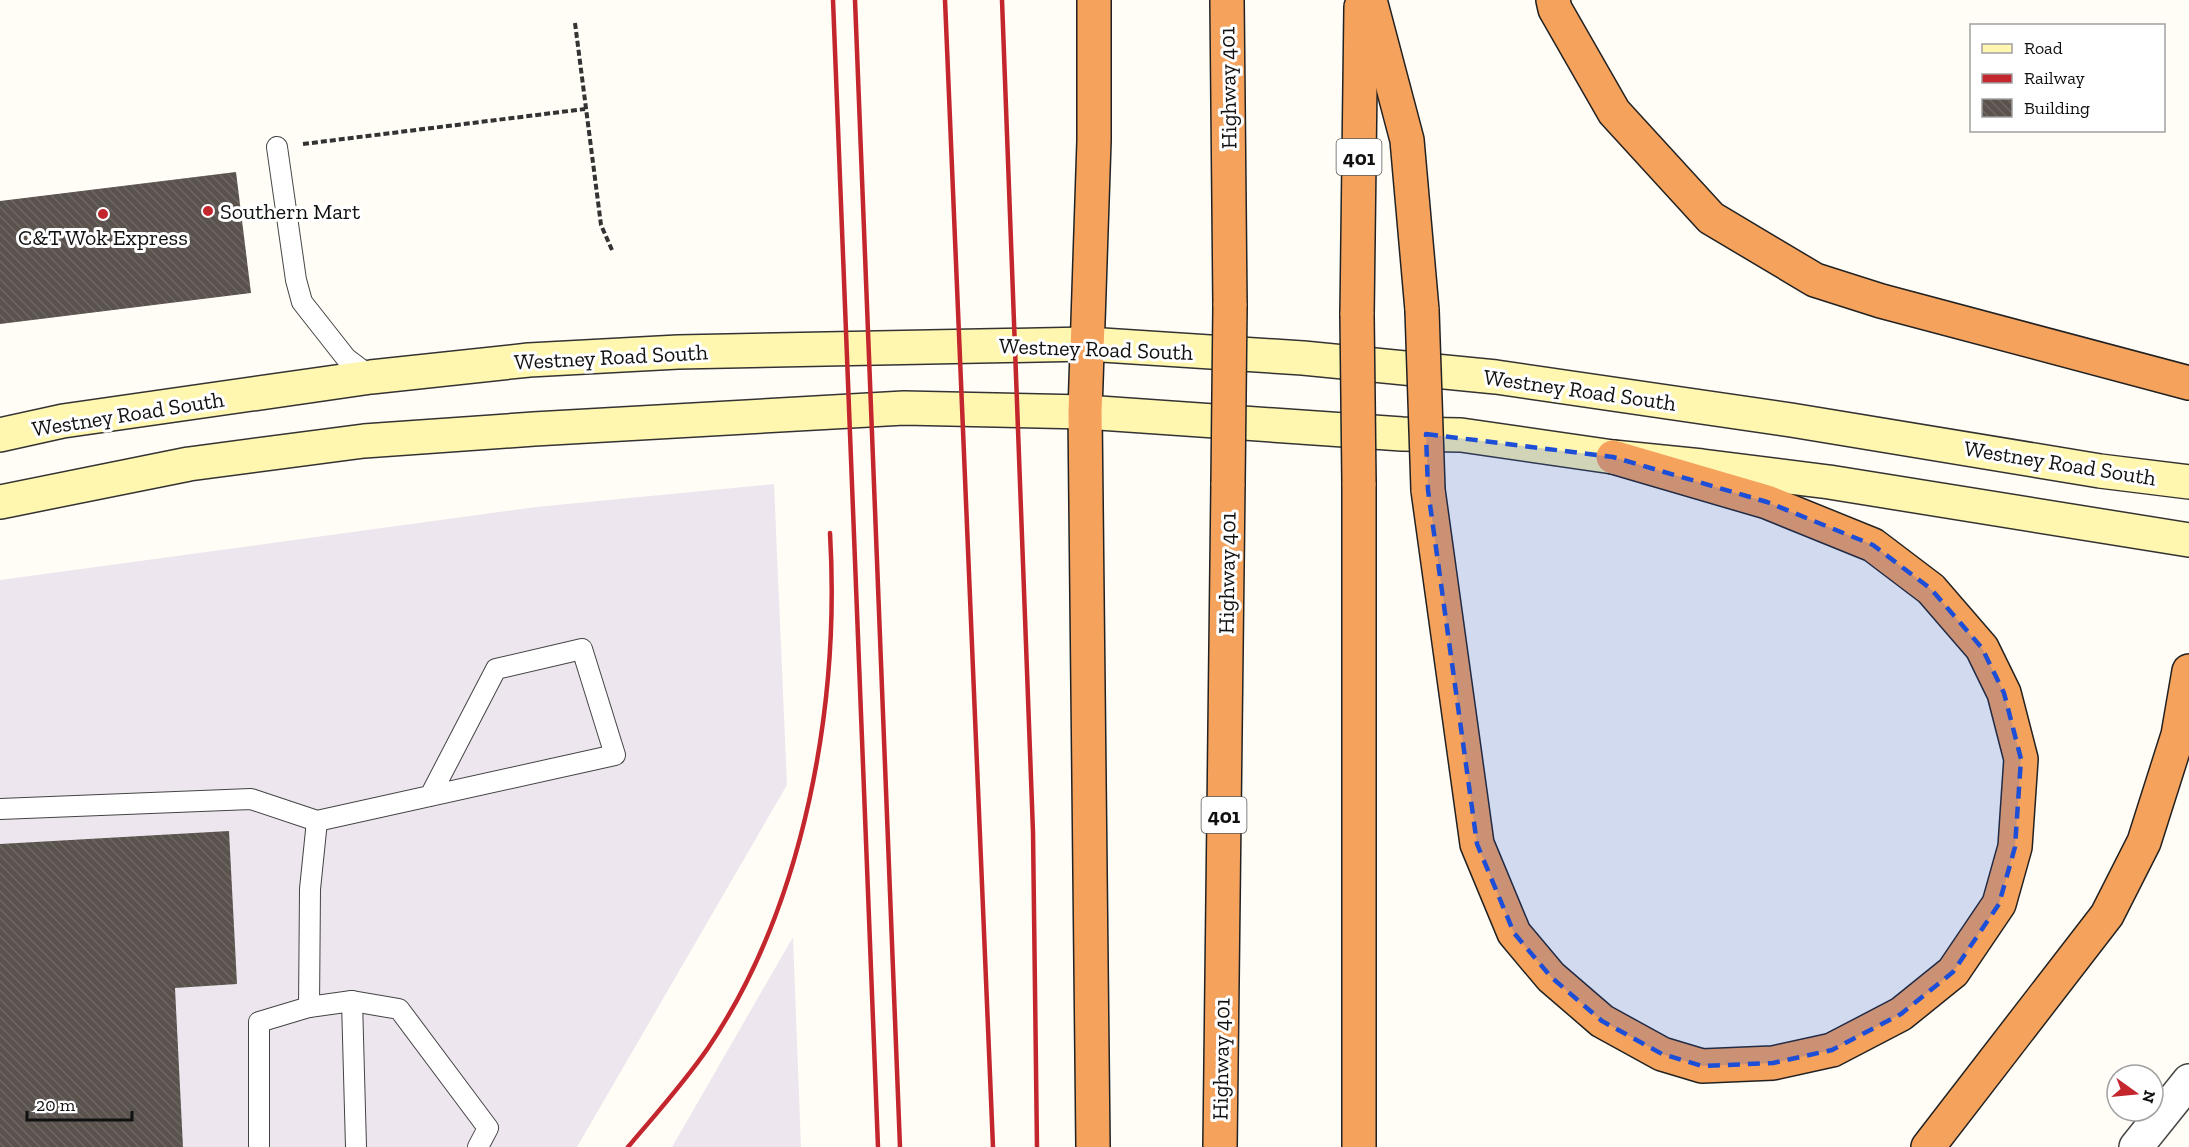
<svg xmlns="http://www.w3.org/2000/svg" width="2189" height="1147" font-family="'Zilla Slab',serif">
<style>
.industrial{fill:#eee6ef}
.building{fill:url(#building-back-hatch)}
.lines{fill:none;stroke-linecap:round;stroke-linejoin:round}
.lane-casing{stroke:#444;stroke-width:22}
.street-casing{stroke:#444;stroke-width:36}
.secondary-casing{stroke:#333;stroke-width:36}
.highway-casing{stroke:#222;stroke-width:36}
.path{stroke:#333;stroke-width:4;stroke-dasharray:6 3;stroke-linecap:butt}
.lane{stroke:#fff;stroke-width:20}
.street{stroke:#fff;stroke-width:33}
.secondary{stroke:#fff6b0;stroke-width:33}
.highway{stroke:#f5a25d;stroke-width:33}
.rail{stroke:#c4262e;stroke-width:4.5}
.highway-bridge-casing{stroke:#222;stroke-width:36;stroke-linecap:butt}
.highway-bridge{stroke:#f5a25d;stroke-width:33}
.marked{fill:#1d4ed8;fill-opacity:0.2;stroke:#1d4ed8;stroke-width:4.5;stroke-dasharray:12 8;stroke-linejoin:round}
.poi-dot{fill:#c4262e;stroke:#fff;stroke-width:2}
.labels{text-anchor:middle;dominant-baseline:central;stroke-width:6;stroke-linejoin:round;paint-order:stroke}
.shield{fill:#fff;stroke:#585858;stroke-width:1.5}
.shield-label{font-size:21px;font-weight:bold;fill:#111}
.street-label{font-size:22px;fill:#111;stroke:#fff}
.poi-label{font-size:22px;fill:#111;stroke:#fff;text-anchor:start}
</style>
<defs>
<pattern id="building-back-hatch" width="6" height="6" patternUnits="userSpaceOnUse" patternTransform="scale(1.5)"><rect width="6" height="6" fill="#5a524d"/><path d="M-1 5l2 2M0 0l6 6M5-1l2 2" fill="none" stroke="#6d6662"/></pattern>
</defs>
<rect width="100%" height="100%" fill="#fffdf5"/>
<g class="industrial">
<path d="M774,484L787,785L577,1147H0V580L536,507Z"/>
<path d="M793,937L801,1147H672Z"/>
</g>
<g class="building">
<path d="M236,172L251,293L0,324V201Z"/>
<path d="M229,831L237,984L175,988L183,1147H0V844Z"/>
</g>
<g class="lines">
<g class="lane-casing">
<g id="lane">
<path d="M277,147L296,280L302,302L346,358L371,377"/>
<path d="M0,809L251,799L317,821L615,755L582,649L496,669L430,796"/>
<path d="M317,821L310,889L309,1007L352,1001L399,1009L488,1128L478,1147"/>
<path d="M352,1001L356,1147"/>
<path d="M259,1147V1022L309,1007"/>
</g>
</g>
<g class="street-casing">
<path id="street" d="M2136,1147L2189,1081"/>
</g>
<g class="secondary-casing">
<g id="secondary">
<path d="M0,435L63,421L371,377L529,360L678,352L1087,344L1303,358L1496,377L1791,420L2100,471L2189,482"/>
<path d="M0,502L189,464L364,441L534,429L904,408L1085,412L1402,434L1461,435L1613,457L1702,466L1829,482L2189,540"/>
</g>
</g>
<g class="highway-casing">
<g id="highway">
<path d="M1227,0L1230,306"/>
<path d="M1370,0L1407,140L1422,310"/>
<path d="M1553,0L1555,9L1614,112L1711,218L1815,280L1881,301L2189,383"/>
<path d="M1357,315L1361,7"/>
<path d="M1359,483V1147"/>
<path d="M1428,490L1477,844L1514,933L1551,977L1602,1021L1662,1054L1702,1066L1773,1063L1832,1050L1901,1014L1953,972L1999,904L2015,847L2021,759L2004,693L1982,648L1931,589L1873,545L1767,502L1613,457"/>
<path d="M1093,1147L1085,412L1094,141V0"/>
<path d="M1220,1147L1228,483"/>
<path d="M1928,1147L2107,915L2144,842L2178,735L2189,671"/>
</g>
</g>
<g class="path">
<path d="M575,23L601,225L612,250"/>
<path d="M303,144L585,109"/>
</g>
<use href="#lane" class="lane"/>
<use href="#street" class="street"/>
<use href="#secondary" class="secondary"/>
<use href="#highway" class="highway"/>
<g class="rail">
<path d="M833,0L878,1147"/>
<path d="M855,0L900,1147"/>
<path d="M945,0L993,1147"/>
<path d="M1002,0L1033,832L1037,1147"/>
<path d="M628,1147C655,1115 684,1083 708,1048C805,904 840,704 830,533"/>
</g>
<g class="highway-bridge-casing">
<g id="highway-bridge">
<path d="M1422,310L1428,490"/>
<path d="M1357,315L1359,483"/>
<path d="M1228,483L1230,306"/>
</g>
</g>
<use href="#highway-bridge" class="highway-bridge"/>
</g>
<path class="marked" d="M1426,434L1613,457L1767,502L1873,545L1931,589L1982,648L2004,693L2021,759L2015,847L1999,904L1953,972L1901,1014L1832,1050L1773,1063L1702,1066L1662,1054L1602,1021L1551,977L1514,933L1477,844L1428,490Z"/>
<g class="poi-dot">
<circle cx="208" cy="211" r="6"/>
<circle cx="103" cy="214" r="6"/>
</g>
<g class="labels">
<g class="shield">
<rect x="1336.5" y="139" width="45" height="36" rx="4.5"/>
<rect x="1201.5" y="797" width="45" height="36" rx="4.5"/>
</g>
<g class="shield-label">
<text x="1359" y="157">401</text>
<text x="1224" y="815">401</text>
</g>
<g class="street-label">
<text transform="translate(1228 88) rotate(-91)">Highway 401</text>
<text transform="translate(1096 349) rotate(2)">Westney Road South</text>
<text transform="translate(611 357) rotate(-3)">Westney Road South</text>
<text transform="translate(1580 390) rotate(8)">Westney Road South</text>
<text transform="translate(128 414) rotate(-9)">Westney Road South</text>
<text transform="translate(2060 463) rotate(9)">Westney Road South</text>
<text transform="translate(1227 573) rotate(-89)">Highway 401</text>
<text transform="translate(1221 1059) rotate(-89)">Highway 401</text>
</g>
<g class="poi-label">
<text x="220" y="211">Southern Mart</text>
<text x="103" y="237" text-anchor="middle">C&amp;T Wok Express</text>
</g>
</g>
<rect x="1970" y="24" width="195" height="108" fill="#ffffff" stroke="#a0a0a0" stroke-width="1.5"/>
<rect x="1982" y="44" width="30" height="9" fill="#fff6b0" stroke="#a0a0a0" stroke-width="1.5"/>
<text x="2024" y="54" font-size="18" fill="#111111">Road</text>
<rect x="1982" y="74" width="30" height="9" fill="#c4262e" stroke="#a0a0a0" stroke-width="1.5"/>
<text x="2024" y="84" font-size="18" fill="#111111">Railway</text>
<rect x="1982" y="99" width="30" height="18" fill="url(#building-back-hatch)" stroke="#a0a0a0" stroke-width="1.5"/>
<text x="2024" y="114" font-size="18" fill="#111111">Building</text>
<g transform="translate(2135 1093) rotate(105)"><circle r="28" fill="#ffffff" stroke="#a0a0a0" stroke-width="1.5"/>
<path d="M0-4.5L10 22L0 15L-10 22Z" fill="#c4262e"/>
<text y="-9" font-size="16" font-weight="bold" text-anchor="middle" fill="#111111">N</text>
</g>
<path d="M27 1111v9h105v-9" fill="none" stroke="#111111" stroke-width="3"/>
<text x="36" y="1111" font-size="18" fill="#111111" stroke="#ffffff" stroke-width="4.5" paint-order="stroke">20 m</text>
</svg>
